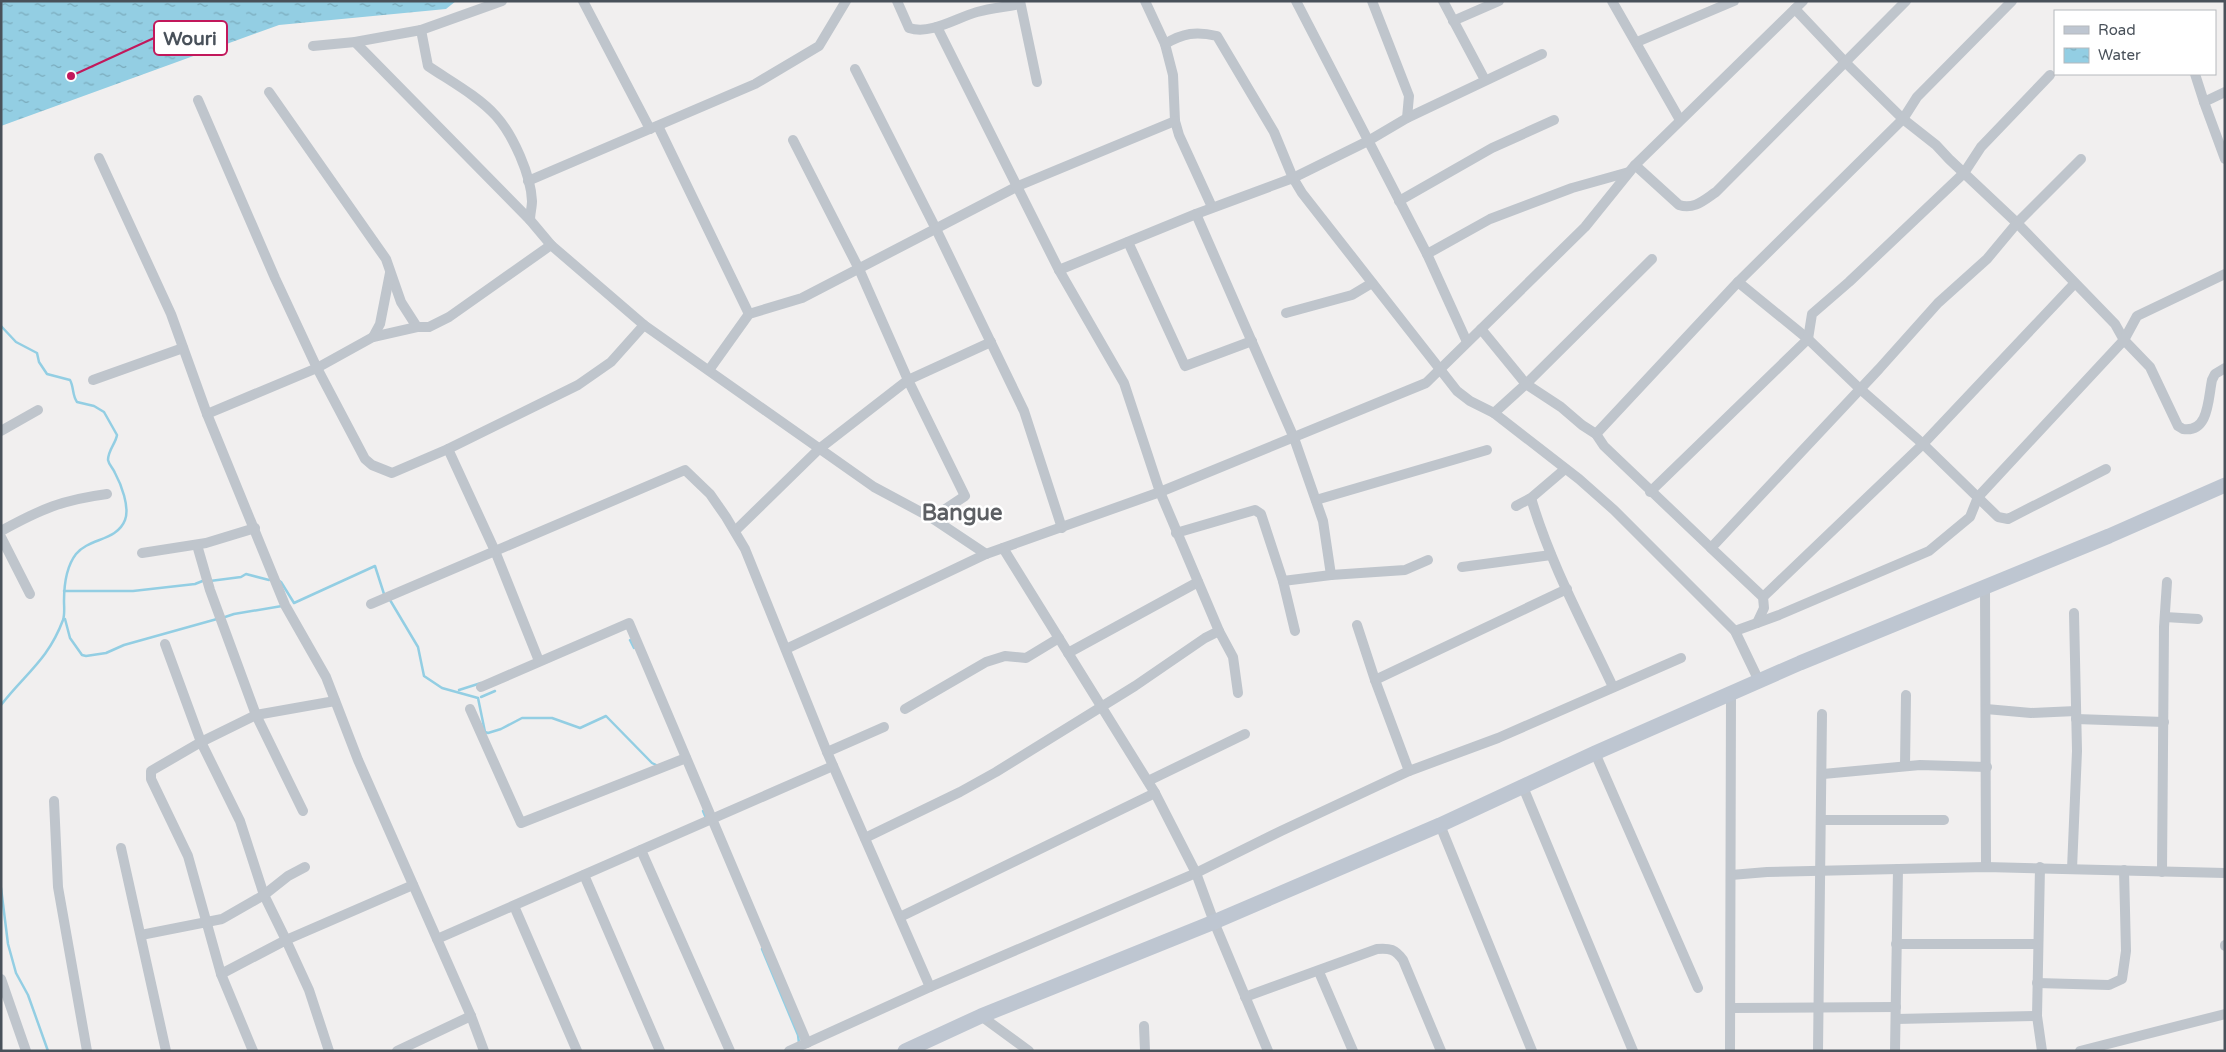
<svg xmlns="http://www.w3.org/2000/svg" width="2226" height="1052" font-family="'Varela Round',sans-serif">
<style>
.water{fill:url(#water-ripples)}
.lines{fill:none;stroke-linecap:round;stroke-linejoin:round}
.stream{stroke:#93cee3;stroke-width:2.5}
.minor{stroke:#bfc5cc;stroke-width:10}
.secondary{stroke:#bec6d1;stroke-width:15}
.labels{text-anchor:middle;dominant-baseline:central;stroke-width:5;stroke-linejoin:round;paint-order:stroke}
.district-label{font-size:22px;font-weight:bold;fill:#5c5f63;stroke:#fff}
.leader{fill:none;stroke:#c2185b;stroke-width:2}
.callout-dot{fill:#c2185b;stroke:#fff;stroke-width:2}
.callout{fill:#fff;stroke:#c2185b;stroke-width:2}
.callout-label{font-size:19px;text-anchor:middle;font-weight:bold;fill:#49515a}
</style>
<defs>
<pattern id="water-ripples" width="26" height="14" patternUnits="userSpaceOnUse" patternTransform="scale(1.25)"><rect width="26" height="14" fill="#93cee3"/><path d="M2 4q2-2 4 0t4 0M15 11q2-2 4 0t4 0" fill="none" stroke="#7aaabb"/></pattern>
</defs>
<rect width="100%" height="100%" fill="#f1efef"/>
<path class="water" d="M1,1H456L446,9L279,25L1,126Z"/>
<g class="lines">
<g class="stream">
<path d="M1,326L16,342L37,353L39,362L47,374L70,380C74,387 72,395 77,402L94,406L104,412L117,435C116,443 108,450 108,460C109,465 113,468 115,473C121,484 130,507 125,520C117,541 89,538 76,554C66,567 64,584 64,601C64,607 65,614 63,620C48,660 26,673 1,705"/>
<path d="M278,580L281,582L294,603L375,566L384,594"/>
<path d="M210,581L241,577L246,574L269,580"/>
<path d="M64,591H133L195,584L205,580"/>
<path d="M390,600L418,647L424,676L442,688L478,698L485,732L488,733L501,729L522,718H552L580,728L606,716L652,763L656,765"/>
<path d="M222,618L234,614L282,606"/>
<path d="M65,619L70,638L82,655L86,656L106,653L124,645L217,619"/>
<path d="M630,640L634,648"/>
<path d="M459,690L481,683"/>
<path d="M481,697L495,691"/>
<path d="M703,811L706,818"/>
<path d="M1,888L8,944L16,973L28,995L48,1051"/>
<path d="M762,949L798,1035L799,1043"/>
</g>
<g class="minor">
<path d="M583,1L650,129"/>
<path d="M897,1L909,28C931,35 956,18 977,12C991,8 1006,7 1020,4"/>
<path d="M1020,1L1037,82"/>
<path d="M1145,1L1165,44L1173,75L1175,121L1179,135L1212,207"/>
<path d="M1296,1L1427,254L1467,342"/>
<path d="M1372,1L1409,96L1407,118"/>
<path d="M1443,1L1485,80"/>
<path d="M1612,1L1680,120"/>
<path d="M1795,9L1846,63L1903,119L1936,145L1949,159L2017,223L2115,324L2124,340L2150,367L2178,426L2183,429C2209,433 2208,399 2212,380L2215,374L2225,368"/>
<path d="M1453,21L1499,1"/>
<path d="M421,30L428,66C450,81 478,96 496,116C513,135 531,175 532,201C532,207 530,214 530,220L551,245L644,325L874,487L932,518L986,554"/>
<path d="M355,42L530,220"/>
<path d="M1637,42L1734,1"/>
<path d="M313,46L355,42L421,30L502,1"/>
<path d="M1542,54L1407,118L1368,141L1293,178L1302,193L1457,391L1470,401L1494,413L1526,384L1652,259"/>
<path d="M855,69L936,229L1024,411L1062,528"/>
<path d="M2195,74L2204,102"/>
<path d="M269,92L386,259L401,302L417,327H429L449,317L551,245"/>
<path d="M2225,92L2204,102L2225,159"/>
<path d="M198,100L275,278L317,368L365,459L372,465L392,473L448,449L578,385L611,362L644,325"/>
<path d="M658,126L749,314"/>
<path d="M793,140L859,269L908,380L965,496L932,518"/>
<path d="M99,158L171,314L207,414L285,605L326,677L358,760L471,1016L484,1051"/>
<path d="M1635,165L1679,205C1694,210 1704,200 1716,192L1906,1"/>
<path d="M528,181L755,84L819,46L846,1"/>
<path d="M1399,201L1492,148L1554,120"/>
<path d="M1196,214L1294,438L1323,521L1331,575"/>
<path d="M1128,242L1185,366L1252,341"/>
<path d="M1427,254L1490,219L1572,188L1629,172"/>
<path d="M1059,270L1196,214L1293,178L1274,132L1217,36C1196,31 1183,33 1165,44"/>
<path d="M1738,282L1808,339L1859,388L1923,444L1998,517L2008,519L2106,469"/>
<path d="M1286,313L1352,295L1372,283"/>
<path d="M1481,329L1526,384L1561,407L1582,425L1596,434L1604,446L1711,548"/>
<path d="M373,337L380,324L390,273"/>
<path d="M709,370L749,314L802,298L1018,186L1175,121"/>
<path d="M93,380L183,348"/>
<path d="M1494,413L1579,479L1614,510L1735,631L1759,681"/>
<path d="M207,414L317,368L373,337L417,327"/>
<path d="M1,431L38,410"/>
<path d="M1596,434L1738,282L1903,119L1917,97L2012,1"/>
<path d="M448,449L495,551L539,661"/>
<path d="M1650,492L1808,339L1812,314L1849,282L1964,173L1981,147L2050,75"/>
<path d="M1531,498C1550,563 1584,625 1613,687"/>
<path d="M1316,500L1487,450"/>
<path d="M1516,506L1531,498L1565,469"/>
<path d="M1,531C41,509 62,500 107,494"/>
<path d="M735,531L819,449L908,380L991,342"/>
<path d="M1176,533L1255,510L1261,514L1283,581L1295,631"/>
<path d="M1,537L30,594"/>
<path d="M197,545L210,590L256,715L303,811"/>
<path d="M1003,548L1155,793L1196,873L1214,922L1268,1051"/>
<path d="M142,553L206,543L255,528"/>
<path d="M1462,567L1551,555"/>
<path d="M1283,581L1331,575L1405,570L1428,560"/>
<path d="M1985,586L1986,867"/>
<path d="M1763,597L1923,444L2074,284"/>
<path d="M371,604L685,470L710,494L726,517L745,549L827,752L930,987"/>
<path d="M2165,617L2198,619"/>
<path d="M1757,623L1764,608L1763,597L1711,548L1879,369L1938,303L1987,259L2017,223L2081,159"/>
<path d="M1357,625L1375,680L1409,771"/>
<path d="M1219,631L1233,657L1238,693"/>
<path d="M1735,631L1779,615L1929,551L1970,517L1978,497L2124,340L2137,316L2225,274"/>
<path d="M165,644L201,742L240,821L264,895L286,940L413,885"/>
<path d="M786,649L986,554L1160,492L1426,383L1585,227L1635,165L1803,1"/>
<path d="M1068,653L1198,582"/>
<path d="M1375,680L1567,589"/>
<path d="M481,687L629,623L807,1043"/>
<path d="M470,709L521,823L686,758"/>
<path d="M905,709L986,662L1005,656L1026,658L1059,638"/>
<path d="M1986,709L2031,713L2076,711"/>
<path d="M2076,719L2164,722"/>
<path d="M827,752L884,727"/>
<path d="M1595,753L1698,988"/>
<path d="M1905,766L1906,695"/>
<path d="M1823,774L1920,765L1987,767"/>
<path d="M1148,781L1245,734"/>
<path d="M1523,787L1633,1051"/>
<path d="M54,801L58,887L87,1051"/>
<path d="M1823,820H1944"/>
<path d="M1440,825L1532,1051"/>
<path d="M865,838L960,792L996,772L1135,686L1205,638L1219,631L1160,492L1124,383L1059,270L937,27"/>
<path d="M121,848L166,1051"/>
<path d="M641,850L730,1051"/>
<path d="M2040,867L2037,1016L2042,1051"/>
<path d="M2072,869L2077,751L2074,613"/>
<path d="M2162,872L2164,627L2167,582"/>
<path d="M584,875L660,1051"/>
<path d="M1731,875L1767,872L1986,867L2225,873"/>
<path d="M514,906L577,1051"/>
<path d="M900,917L1155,793"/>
<path d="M141,935L222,919L264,895L288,876L305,867"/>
<path d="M437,939L833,766"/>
<path d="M1896,944H2038"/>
<path d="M2225,946V945"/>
<path d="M1319,972L1353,1051"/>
<path d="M221,974L286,940L309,990L329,1051"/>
<path d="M1,979L26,1051"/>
<path d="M2037,983L2109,985L2122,979L2126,951L2124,870"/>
<path d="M1245,997L1377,949C1390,948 1395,949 1403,960L1441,1051"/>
<path d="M1732,1008L1896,1007"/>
<path d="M981,1016L1029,1051"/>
<path d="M1896,1019L2037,1016"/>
<path d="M1144,1026L1145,1051"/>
<path d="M253,1051L221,974L188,856L151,779V771L201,742L256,715L335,701"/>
<path d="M397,1051L471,1016"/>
<path d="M789,1051L930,987L1196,873L1281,831L1409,771L1498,738L1681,658"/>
<path d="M1730,1051L1731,694"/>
<path d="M1818,1051L1822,714"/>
<path d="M1895,1051L1898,869"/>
<path d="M2080,1051L2225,1014"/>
</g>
<path class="secondary" d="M905,1051L981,1016L1214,922L1440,825L1595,753L1800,663L2109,536L2225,485"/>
</g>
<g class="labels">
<g class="district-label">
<text x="962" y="513">Bangue</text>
</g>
</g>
<path class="leader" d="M71 76L154 38"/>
<circle class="callout-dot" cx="71" cy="76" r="5"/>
<rect class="callout" x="154" y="21" width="73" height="34" rx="5"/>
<g class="callout-label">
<text x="190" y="45">Wouri</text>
</g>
<rect width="2226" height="1052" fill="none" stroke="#49515a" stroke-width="5"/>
<rect x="2054" y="10" width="162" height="65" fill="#ffffff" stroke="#b6b9bd"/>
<rect x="2064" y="26" width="25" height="8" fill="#bec6d1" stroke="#b6b9bd"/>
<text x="2098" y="35" font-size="15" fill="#49515a">Road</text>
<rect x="2064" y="48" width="25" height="15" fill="url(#water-ripples)" stroke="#b6b9bd"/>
<text x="2098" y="60" font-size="15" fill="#49515a">Water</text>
</svg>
